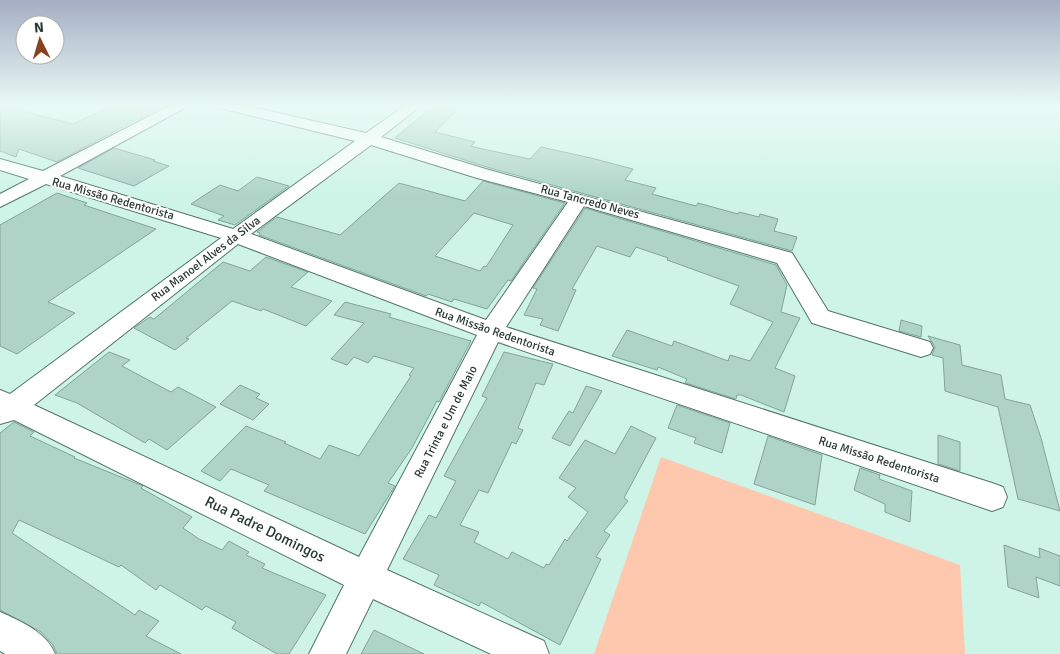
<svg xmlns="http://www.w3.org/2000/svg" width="1060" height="654" font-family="Signika,sans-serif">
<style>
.green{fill:#fec8af}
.building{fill:#aed3c7;stroke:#81a499;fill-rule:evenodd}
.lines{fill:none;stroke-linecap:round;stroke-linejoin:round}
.minor-casing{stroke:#527469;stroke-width:2}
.minor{fill:#fff;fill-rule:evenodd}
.labels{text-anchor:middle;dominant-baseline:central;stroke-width:4;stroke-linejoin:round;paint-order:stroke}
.street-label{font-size:12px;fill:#2a3934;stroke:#fff}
.near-street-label{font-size:15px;fill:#2a3934;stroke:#fff}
</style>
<rect width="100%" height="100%" fill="#cef4e8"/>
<path class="green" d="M661,457L960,565L965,654H594Z"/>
<g class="building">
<path d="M113,105H164L57,162L19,149L16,157L0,151V110L7,107L73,124Z"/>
<path d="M434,105L458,109L435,132L475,142L471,146L478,148L530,159L541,147L591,158L633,169L625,180L656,188L652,194L696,206L698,203L738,214L739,212L759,217L760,214L778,219L774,231L797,237L792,251L490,168L395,138Z"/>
<path d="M114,148L155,160L153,161L169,166L134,186L78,168Z"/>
<path d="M257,177L289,186L235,225L218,220L224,216L191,204L220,185L238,191Z"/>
<path d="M483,181L565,203L511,281L508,280L487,309L454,299L452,302L428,294L426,296L259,235L260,233L257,232L277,217L340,235L399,183L465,201ZM474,213L513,225L486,267L484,266L480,271L435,256Z"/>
<path d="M57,193L87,203L84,205L156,229L48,302L75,313L17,354L0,346V225Z"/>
<path d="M585,208L776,265L787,285L781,312L800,318L775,368L795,376L784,412L741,395H737L736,399L685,383L687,379L658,367L657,370L612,356L627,330L672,346L674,341L728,361L730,355L750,361L773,322L730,304L739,286L667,260L668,258L636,247L630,257L597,246L572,289L576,290L558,331L540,325L543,319L524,315L537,289L533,288Z"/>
<path d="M266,257L308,272L291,287L332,301L306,326L263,309L261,311L232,301L186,338L189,339L175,350L134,328L150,317L154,319L223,262L250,271Z"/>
<path d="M345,302L391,314L389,317L471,341L439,402L437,401L412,448L388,483L395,486L365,534L264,491L269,485L231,469L220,481L201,471L246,426L286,442L284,443L320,459L329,445L359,456L411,376L409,375L414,368L374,356L368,363L354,357L347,365L331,359L364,323L334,315Z"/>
<path d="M901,320L922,326L921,337L899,331Z"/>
<path d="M928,336L960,345L962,365L1001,375L1005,399L1030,405L1041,438L1060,511L1018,499L998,407L945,391L943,358L932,355L935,347Z"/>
<path d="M109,352L130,360L122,366L171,392L178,387L216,407L167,450L149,439L145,443L77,403L55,395Z"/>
<path d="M504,352L553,364L544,385L536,383L518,428L523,430L516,444L512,442L488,493L479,490L460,525L479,532L474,542L508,559L512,552L544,568L546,564L549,565L565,539L567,541L588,512L568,497L576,488L559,478L585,440L615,454L631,426L656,438L624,498L628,501L604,531L610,535L596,557L601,559L560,645L481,602L479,606L434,585L439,575L403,559L429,515L436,518L456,481L444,476L487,398L482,396Z"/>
<path d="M240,385L260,394L256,398L269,404L253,420L220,404Z"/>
<path d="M586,386L602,391L570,446L552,438L569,411L573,413Z"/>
<path d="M677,405L730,423L722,453L694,443L696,438L668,428Z"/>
<path d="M14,422L34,432L30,436L75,457L74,458L143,486L141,488L192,517L183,528L199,539L222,550L229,541L249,552L246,555L265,564L262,568L326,595L289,654H277L232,628L236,622L206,606L202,610L160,585L156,590L121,565L119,567L19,520L12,533L135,615L139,610L159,621L146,636L181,654H57L53,645L41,632L0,610V433Z"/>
<path d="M938,435L960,442V471L938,464Z"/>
<path d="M768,436L822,455L815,505L754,484Z"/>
<path d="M860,468L880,475L879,479L912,491L910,522L885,512V504L854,490Z"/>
<path d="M1004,545L1040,558L1039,548L1060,556V586L1036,577L1039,598L1008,587Z"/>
<path d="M374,630L424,654H361Z"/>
</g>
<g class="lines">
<g class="minor-casing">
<g id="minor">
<path d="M171,105H190L60,176L233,229L355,141L220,108L218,105H243L366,133L406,105H422L381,137L489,170L792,253L828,311L930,342L933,348L930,354L921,357L812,323L777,263L584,206L506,327L992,483L1003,487L1007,497L1003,507L992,511L498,342L387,570L544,641L549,654H491L373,599L346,654H309L344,585L14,420L0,424V390L10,394L221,238L46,184L0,207V194L29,179L0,170V159L43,171ZM371,145L477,178L568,202L486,320L251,234ZM238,244L477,335L359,557L34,405Z"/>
<path d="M0,612C21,621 47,633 55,654H5L0,651Z"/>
</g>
</g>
<use href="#minor" class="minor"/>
</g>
<linearGradient id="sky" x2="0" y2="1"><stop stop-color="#a5aec3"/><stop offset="0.54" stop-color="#e9faf5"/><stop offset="1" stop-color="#e9faf5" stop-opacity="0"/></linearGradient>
<rect width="1060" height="196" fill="url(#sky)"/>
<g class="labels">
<g class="street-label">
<text transform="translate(113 199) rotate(16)">Rua Missão Redentorista</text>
<text transform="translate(590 202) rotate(15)">Rua Tancredo Neves</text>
<text transform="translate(206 259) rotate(-37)">Rua Manoel Alves da Silva</text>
<text transform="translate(495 332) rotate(19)">Rua Missão Redentorista</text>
<text transform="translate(446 422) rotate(-63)">Rua Trinta e Um de Maio</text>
<text transform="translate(879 460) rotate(18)">Rua Missão Redentorista</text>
</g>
<g class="near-street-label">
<text transform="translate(265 529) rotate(26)">Rua Padre Domingos</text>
</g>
</g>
<g transform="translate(40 40) rotate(355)"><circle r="24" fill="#ffffff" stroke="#aab0ae"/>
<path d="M0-4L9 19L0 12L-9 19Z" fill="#88421e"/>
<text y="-8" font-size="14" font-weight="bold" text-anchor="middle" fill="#2a3934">N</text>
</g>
</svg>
